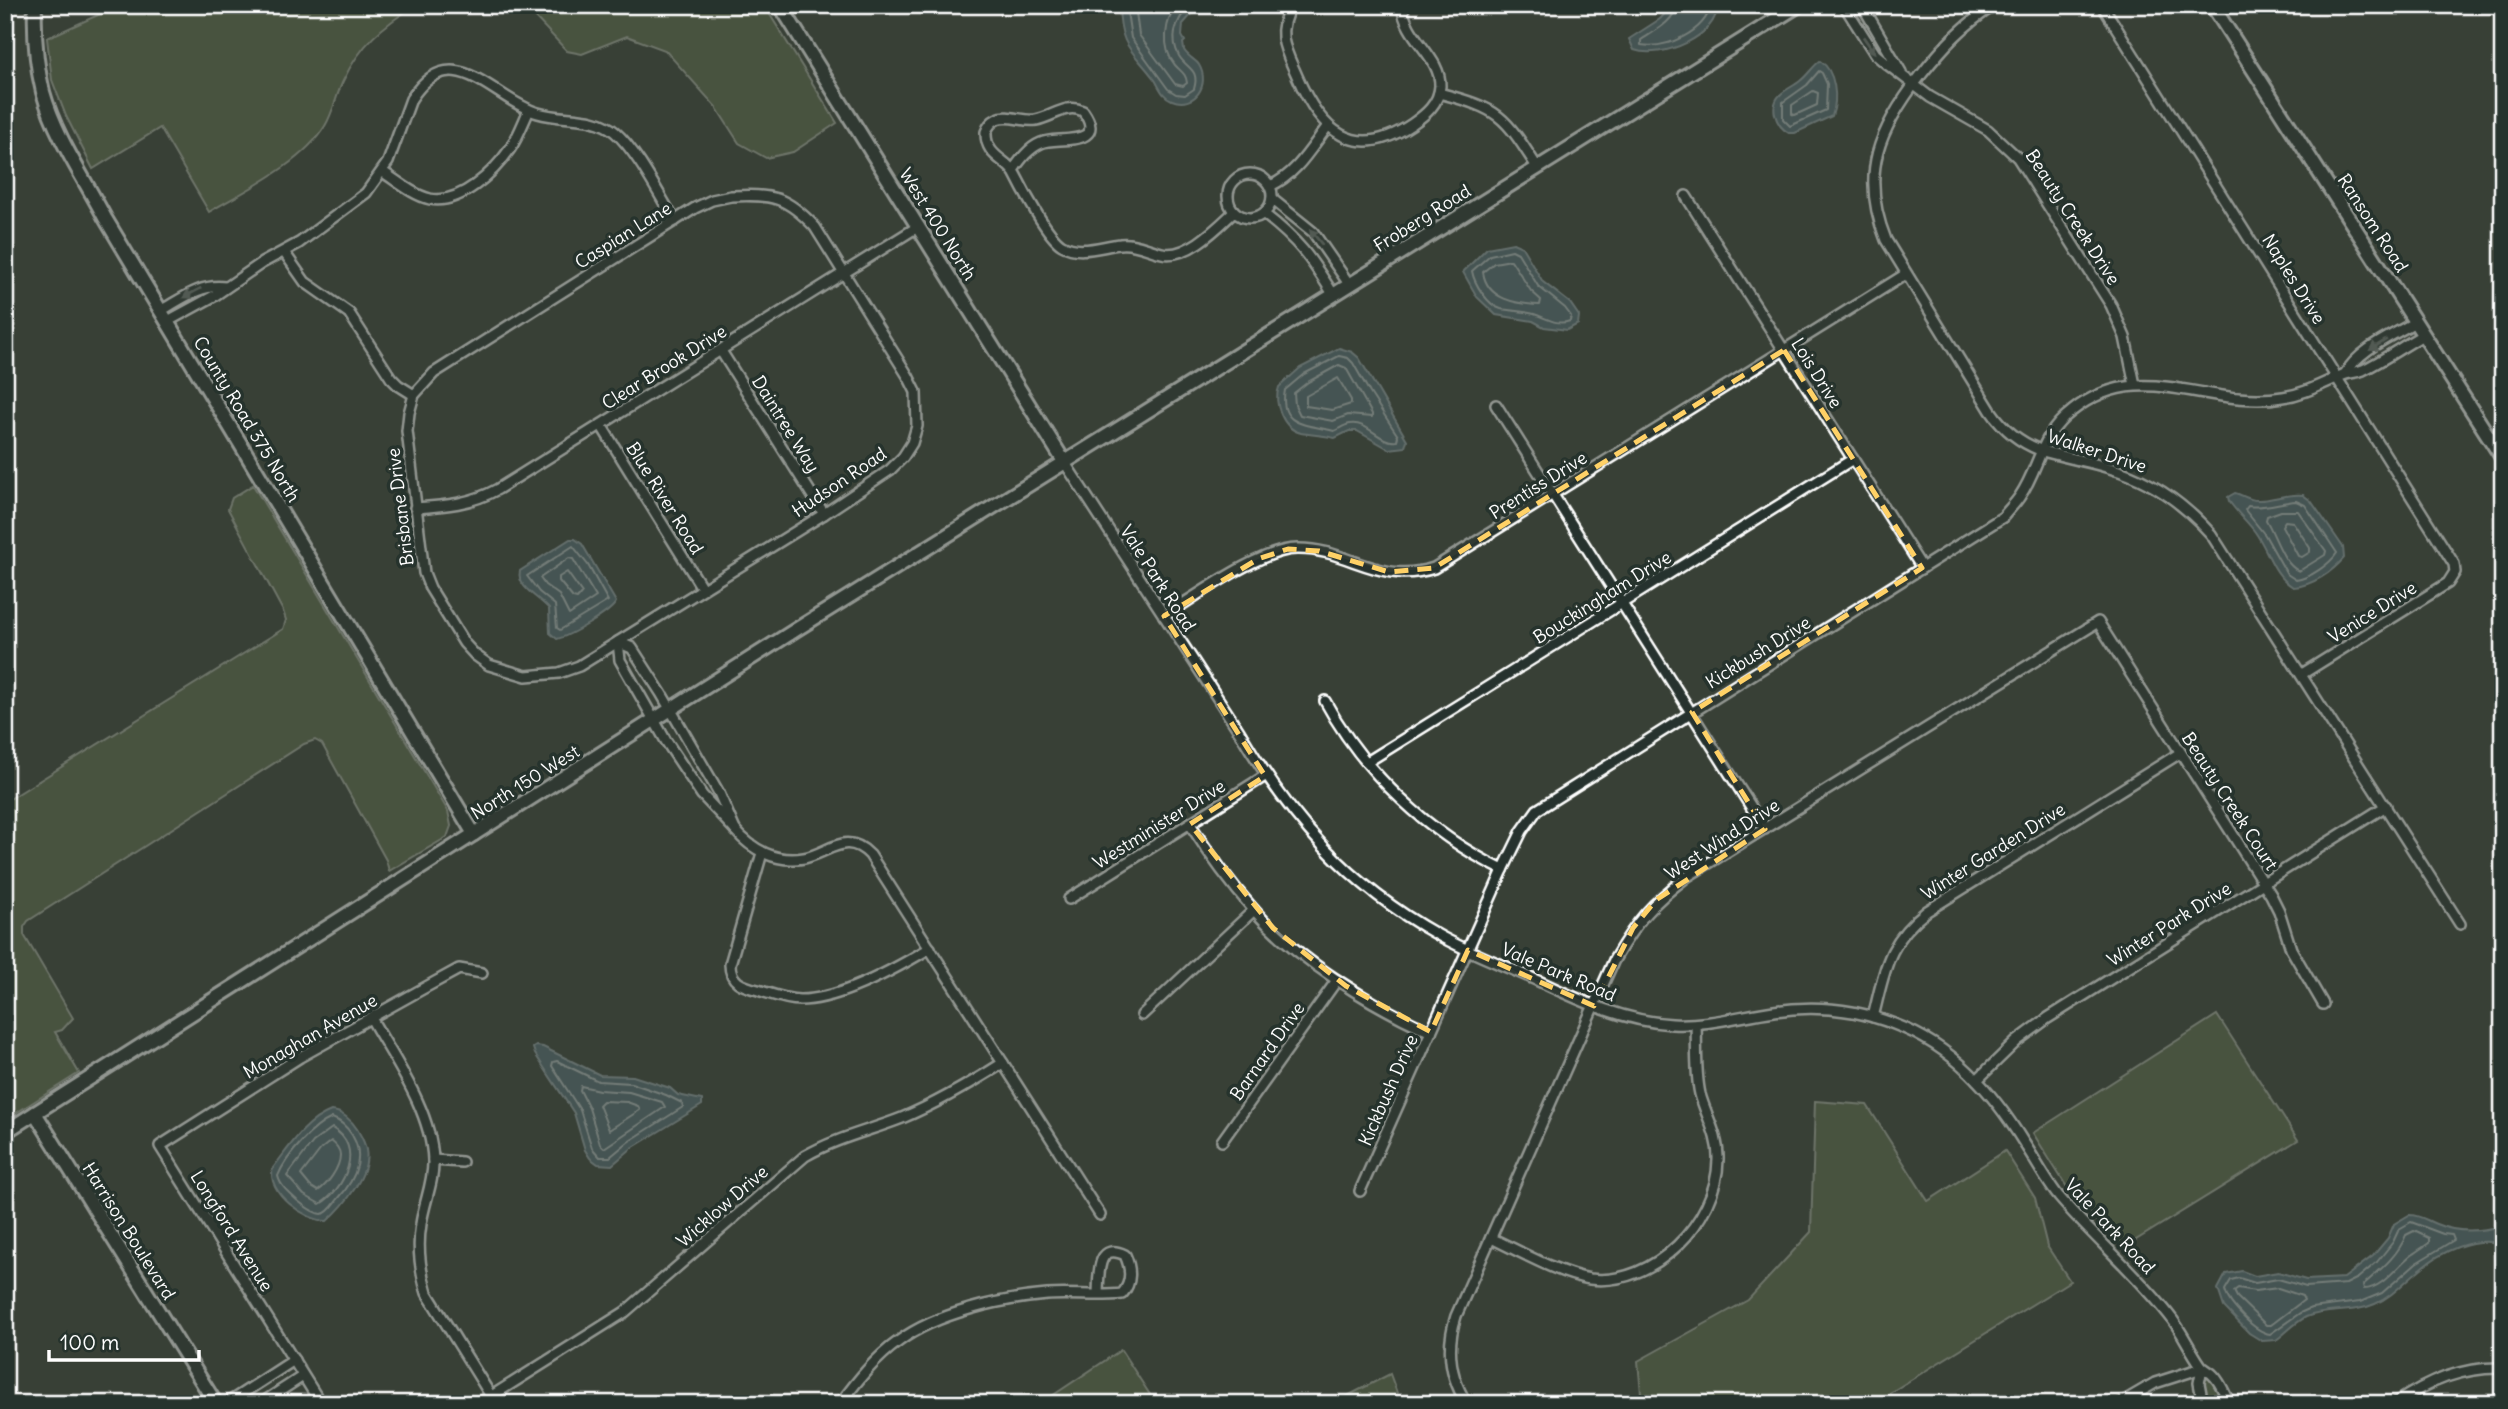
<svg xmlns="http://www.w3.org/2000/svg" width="2508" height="1409" font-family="Delius,sans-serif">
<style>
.green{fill:#5c6a4c;stroke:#aeb4a6;stroke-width:2}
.water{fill:#556d74;stroke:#99a7ac;stroke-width:2}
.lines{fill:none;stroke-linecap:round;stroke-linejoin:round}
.shore{stroke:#bbc5c7;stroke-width:2}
.street-casing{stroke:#fff;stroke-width:14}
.secondary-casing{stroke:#fff;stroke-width:18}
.street{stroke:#26332d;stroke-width:9}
.secondary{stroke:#26332d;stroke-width:12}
.oneway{fill:#727a76}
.marked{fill:none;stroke:#ffd166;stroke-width:5;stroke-dasharray:14 9;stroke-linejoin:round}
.labels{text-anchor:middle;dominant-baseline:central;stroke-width:7;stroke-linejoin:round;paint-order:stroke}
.street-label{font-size:18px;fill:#fff;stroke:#26332d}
</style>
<rect width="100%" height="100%" fill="#384036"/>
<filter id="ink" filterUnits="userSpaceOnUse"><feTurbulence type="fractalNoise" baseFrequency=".0143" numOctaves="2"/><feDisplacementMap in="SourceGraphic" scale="14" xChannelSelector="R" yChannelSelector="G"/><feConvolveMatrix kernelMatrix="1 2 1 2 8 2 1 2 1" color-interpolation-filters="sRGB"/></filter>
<g filter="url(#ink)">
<g class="green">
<path d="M120,5H416C382,26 360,45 343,81C336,96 333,113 325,126C302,164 246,190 209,212L160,128L93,169L66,116L52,80L47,38Z"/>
<path d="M518,5H764L837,123L793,152L766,158L739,143L716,107L665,50L627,36L582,54L567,51L534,16Z"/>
<path d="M253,485L448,811L451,826L447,837L389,871L386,860L322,744L315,740L304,744L28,921L24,927V935L73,1018L62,1030L55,1032L79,1073L5,1120V802L283,629L286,620L283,611L228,509L232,498Z"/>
<path d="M2217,1015L2298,1140L2123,1248L2070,1192L2033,1133Z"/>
<path d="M1815,1101L1867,1105L1928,1201L2005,1151L2035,1198L2047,1246L2070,1281L1872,1404H1642L1638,1361L1748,1300L1811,1232Z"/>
<path d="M1121,1350L1156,1404H1040Z"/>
<path d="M1390,1374L1401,1404H1332Z"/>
<path d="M2208,1378L2213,1380L2226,1404H2207L2203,1382Z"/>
</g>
<g class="water">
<path d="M1119,5H1200L1183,24L1182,36L1185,41L1183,43L1184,50C1188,57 1196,60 1199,65C1211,85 1194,109 1172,100C1162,96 1160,88 1155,80C1132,49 1120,49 1119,5Z"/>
<path d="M1673,5H1717C1719,36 1661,60 1634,50L1629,39L1660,19Z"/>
<path d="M1820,61C1836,71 1838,99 1832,116L1795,133H1789C1776,126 1768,106 1781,94C1786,89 1794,86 1800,81C1808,75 1812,67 1820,61Z"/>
<path d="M1513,243L1522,247L1543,282L1570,303L1579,316L1578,324L1567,330L1560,329L1544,327L1533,321L1496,315L1477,297L1463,272L1487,248Z"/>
<path d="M1339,348L1352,352L1359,358L1407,440L1405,447L1389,449L1357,431H1349L1335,438C1322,435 1313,435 1301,433C1283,429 1273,403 1279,387L1300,368Z"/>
<path d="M2235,493C2243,495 2249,500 2257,500C2271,501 2286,493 2303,495L2311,501L2343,547L2344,558C2332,572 2312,586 2293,587C2272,574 2269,551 2255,532C2247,521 2237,513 2229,501L2228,497Z"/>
<path d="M570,539H575L582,544L616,602C611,613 569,636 557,639L550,633L549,609C540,598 516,587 520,571Z"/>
<path d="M536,1046L543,1047L600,1075L633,1076L670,1088L678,1095L702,1100V1105L632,1148L612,1165L598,1164L590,1158L585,1150L574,1113L535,1054L533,1048Z"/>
<path d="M331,1111C342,1111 352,1121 357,1129C361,1136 365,1142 366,1150C371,1173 344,1206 327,1221C306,1221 265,1192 273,1168C290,1146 305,1121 331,1111Z"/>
<path d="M2409,1215C2420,1215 2426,1220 2436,1224C2457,1233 2482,1232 2503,1225V1244C2473,1236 2441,1251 2418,1271C2403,1283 2393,1296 2375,1304C2353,1314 2327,1308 2306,1317C2294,1323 2286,1333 2276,1340L2262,1341L2249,1333L2224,1307L2218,1289L2226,1274L2242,1271L2255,1276L2278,1272L2306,1280L2344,1278L2373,1256L2388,1238L2394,1224Z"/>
</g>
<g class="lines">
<g class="shore">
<path d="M1126,5L1131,38L1168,89L1176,94L1185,95L1194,89C1200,69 1187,69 1179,56C1169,37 1177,19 1190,5"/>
<path d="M1135,5L1139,35L1175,84L1183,86L1187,83C1186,73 1181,72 1175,65C1161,48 1164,20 1178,5"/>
<path d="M1677,5C1674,22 1654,31 1641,40V45C1667,49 1705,32 1711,5"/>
<path d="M1819,71L1822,73L1827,84L1826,110L1790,126L1783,119V102L1807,85Z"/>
<path d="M1813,91L1818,93L1817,105L1795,115L1792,114V105Z"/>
<path d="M1512,250L1518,253L1538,286L1565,308L1571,316L1570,321C1556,326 1547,318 1534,314C1524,311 1512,311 1501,309C1488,306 1474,283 1472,271L1490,255Z"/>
<path d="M1511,260L1531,291L1541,300L1540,305C1517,304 1487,300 1483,272L1494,263Z"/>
<path d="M1339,356L1348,358L1353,363L1370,393L1398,436L1397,441C1380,444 1368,421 1350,424C1344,425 1339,429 1334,431C1309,424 1278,428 1285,390L1304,374Z"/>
<path d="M1339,365L1346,368L1372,414V417L1348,415L1333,421L1300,415L1295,405L1294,393L1308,382Z"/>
<path d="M1338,378L1351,400V404L1332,410L1306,406V396Z"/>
<path d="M2296,501L2305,505L2337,553C2330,564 2310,578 2296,580L2287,574L2265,535L2245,510L2248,506C2264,509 2280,502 2296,501Z"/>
<path d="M2281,511H2298L2326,551L2325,555L2299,571C2283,565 2275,534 2266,520L2267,516Z"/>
<path d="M2285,521L2293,522L2310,548V552L2302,557L2298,556L2282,526Z"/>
<path d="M573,546L588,565L608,601L560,630L557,628L555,605L539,592L527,576Z"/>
<path d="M569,558L573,559L596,597L569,615L559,595L545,585L540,578Z"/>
<path d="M567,572L582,593L577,599L573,598L559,581V577Z"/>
<path d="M557,1061L598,1081L631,1083L666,1095L682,1103L683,1107L628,1142L610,1157H600L592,1148L580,1110L552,1066L553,1062Z"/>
<path d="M581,1086L599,1090L629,1092L662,1102L665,1107L604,1148L600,1144L589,1108L580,1090Z"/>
<path d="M603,1101L627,1102L638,1106L640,1110L609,1130L599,1105Z"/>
<path d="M332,1118C341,1121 347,1127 352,1135C366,1158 354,1181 338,1199C334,1204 329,1213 322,1214C315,1214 303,1205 298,1201C290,1194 280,1186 278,1176C286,1156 313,1126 332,1118Z"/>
<path d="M332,1128C365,1146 345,1189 320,1204L304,1195L287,1176L313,1142Z"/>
<path d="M331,1141C335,1144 340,1149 340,1155C340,1168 327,1185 318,1191L310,1186L301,1175L321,1149Z"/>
<path d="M2411,1222L2443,1234L2452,1235L2454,1240L2416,1263L2382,1293L2360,1302L2311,1308L2300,1313L2270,1334C2255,1332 2228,1304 2225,1290L2231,1280L2239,1278L2255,1283L2278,1279L2306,1287L2346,1284L2358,1278L2377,1262L2393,1242L2399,1229Z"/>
<path d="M2414,1231L2429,1238V1243C2423,1247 2416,1252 2410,1256C2396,1267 2382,1289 2364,1289L2363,1285C2380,1270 2398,1256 2406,1235Z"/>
<path d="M2238,1288L2255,1291L2278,1288L2302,1296L2304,1300L2271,1325H2266L2237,1297L2234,1291Z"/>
</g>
<g class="street-casing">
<g id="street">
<path d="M1291,5C1275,34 1285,49 1297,76C1320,130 1354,163 1412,124C1425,115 1439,104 1440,86C1441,56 1405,39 1402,5"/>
<path d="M1844,5L1875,54L1888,65L1930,97L1988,130L2018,158L2111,305L2125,337L2135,385"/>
<path d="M1862,5L1901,72"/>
<path d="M1995,5C1964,24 1943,47 1921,75C1879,129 1859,173 1886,240L1991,411C2004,430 2019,442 2040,450C2066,458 2093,462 2119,471C2155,483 2185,505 2211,534L2460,924"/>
<path d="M2102,5L2454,564L2455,572L2448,583L2302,674"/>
<path d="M1439,93C1500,109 1504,115 1537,167"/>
<path d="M1013,170C1021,159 1029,148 1041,143C1055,136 1109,148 1083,111C1066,103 1053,117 1036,120C1023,122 1008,114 997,119C991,122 988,126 986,132C985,157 1007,159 1015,174C1023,190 1048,237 1062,245C1080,255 1101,246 1120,244C1134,242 1148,250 1162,253C1187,259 1217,228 1234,212"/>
<path d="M383,172C397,181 413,195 430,199C460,205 494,172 510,149C518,137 523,123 529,110"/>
<circle cx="1250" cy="196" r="22"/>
<path d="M1270,186C1296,175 1311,148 1327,127"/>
<path d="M731,196C772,194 786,196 815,227L908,376L916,392L917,426L912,443L903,457L890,470L824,514L579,666L559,673L526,676L489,665L475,655L464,643L430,588L424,573L407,431L409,413L414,395L434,373L695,208L712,200Z"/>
<path d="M1686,196L1922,568"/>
<path d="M1272,199L1313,232L1349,284"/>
<path d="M1264,214C1299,241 1310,257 1333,294"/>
<path d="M284,252L305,282L349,313L391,378L398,385L414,395"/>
<path d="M162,310C183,298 200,284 225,287"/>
<path d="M168,321L214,296L262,263L299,243L366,193L388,162L411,99C453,35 492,99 538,113C564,121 594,114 615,132C637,151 659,195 675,221"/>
<path d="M721,351L824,514"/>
<path d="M2345,374C2359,349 2392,336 2415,322"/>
<path d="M1496,405L1765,829"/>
<path d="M601,425L702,588"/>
<path d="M1065,463L1239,731C1290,818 1348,885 1438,935C1468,952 1501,964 1532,978C1577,999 1621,1021 1672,1024C1706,1026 1739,1016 1774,1011C1814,1005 1856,1009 1894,1024C1953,1046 1992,1091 2024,1143C2036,1161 2046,1181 2059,1197C2094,1238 2136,1273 2169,1315C2182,1331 2189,1348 2200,1364C2203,1370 2209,1370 2214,1376C2221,1383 2225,1395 2230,1404"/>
<path d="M415,508C445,506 471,504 498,489L919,226"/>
<path d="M1164,616C1197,596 1260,549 1297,549C1348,548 1378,586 1434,568L1906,274"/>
<path d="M618,642L632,648L661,693L719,793L735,830L702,795L666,741L620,660Z"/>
<path d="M1325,701C1364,773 1429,834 1503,870"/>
<path d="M1367,762L1853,459"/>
<path d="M1190,824C1209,854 1231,884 1254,910C1298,960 1371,1005 1431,1032"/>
<path d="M735,830C752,850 776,863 804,858C829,853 846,830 870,855L1100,1215"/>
<path d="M762,853L730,964C730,982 742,986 758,990C771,994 786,1000 800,1000C839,1000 897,968 930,948"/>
<path d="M1069,899L1265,776"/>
<path d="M1142,1015L1254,910"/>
<path d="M1873,1017C1885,970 1887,942 1927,911L2180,753"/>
<path d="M371,1018C395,1061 431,1110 433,1160C434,1182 424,1202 421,1224C417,1247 420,1270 427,1293L491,1396"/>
<path d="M1977,1080L2017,1041L2048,1018L2386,806"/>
<path d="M1222,1141L1337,980"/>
<path d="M433,1160L462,1162"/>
<path d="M1360,1191L1503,870L1522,831L1537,810L2003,517C2008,510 2015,504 2020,496C2040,467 2039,436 2072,411C2141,356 2209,410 2283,397C2305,394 2323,383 2343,375C2349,372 2356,373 2363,370C2384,360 2403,346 2423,335"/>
<path d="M1491,1238C1521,1252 1559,1274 1590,1279C1654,1287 1717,1221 1718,1160C1719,1136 1706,1116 1700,1094C1695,1072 1697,1047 1696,1024"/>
<path d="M2202,1368L2199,1383L2203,1404"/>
<path d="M226,1404L294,1360"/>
<path d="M260,1404L303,1376"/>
<path d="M321,1404L160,1146L300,1057L426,987L459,969L482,973"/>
<path d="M479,1404L625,1312L805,1156C836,1138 869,1131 902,1118C938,1103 970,1084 1003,1063"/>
<path d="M840,1404C857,1381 875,1358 899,1341C937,1313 1000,1299 1047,1295C1072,1293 1097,1297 1122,1294C1132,1283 1131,1268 1125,1255C1096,1241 1099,1276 1098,1294"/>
<path d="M1467,1404C1449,1376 1446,1347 1456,1316L1614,960C1637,920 1651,904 1688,876L2098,622L2271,895L2279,911L2291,949L2323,1004"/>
<path d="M2119,1404L2155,1383L2202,1368"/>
<path d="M2394,1404C2429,1381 2461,1367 2503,1368"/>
</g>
</g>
<g class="secondary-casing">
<g id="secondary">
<path d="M35,5C34,34 36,64 43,92C55,136 84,178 105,218L474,834"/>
<path d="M780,5L1065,463"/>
<path d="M2212,5L2503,459"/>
<path d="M35,1113L216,1404"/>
<path d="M5,1132L797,629L1799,5"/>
</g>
</g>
<use href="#street" class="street"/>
<use href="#secondary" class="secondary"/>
</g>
<defs><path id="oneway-solid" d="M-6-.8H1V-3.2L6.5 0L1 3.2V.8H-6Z" transform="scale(1.75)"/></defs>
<g class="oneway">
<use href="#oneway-solid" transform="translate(1869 45) rotate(55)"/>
<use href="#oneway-solid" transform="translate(1316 237) rotate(-129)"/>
<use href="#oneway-solid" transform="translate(192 293) rotate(152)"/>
<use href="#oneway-solid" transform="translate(2378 345) rotate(148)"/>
</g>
</g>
<path d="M0 0H2508V1409H0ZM1784,350L1922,568L1692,712L1765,829L1656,900L1633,928L1594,1006L1468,950L1431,1032L1346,986L1273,928L1190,824L1265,776L1164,616L1258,559L1288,549L1319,551L1389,572L1434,568Z" fill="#384036" fill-opacity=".55" fill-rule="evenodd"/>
<path class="marked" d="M1784,350L1922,568L1692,712L1765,829L1656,900L1633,928L1594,1006L1468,950L1431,1032L1346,986L1273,928L1190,824L1265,776L1164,616L1258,559L1288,549L1319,551L1389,572L1434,568Z"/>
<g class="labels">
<g class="street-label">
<text transform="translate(2073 217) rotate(57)">Beauty Creek Drive</text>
<text transform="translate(1422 218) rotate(-32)">Froberg Road</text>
<text transform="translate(2373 223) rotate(57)">Ransom Road</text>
<text transform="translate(938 224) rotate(58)">West 400 North</text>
<text transform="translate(623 235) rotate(-32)">Caspian Lane</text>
<text transform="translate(2294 279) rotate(58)">Naples Drive</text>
<text transform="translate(664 367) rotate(-32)">Clear Brook Drive</text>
<text transform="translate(1817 373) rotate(58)">Lois Drive</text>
<text transform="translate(247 419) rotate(59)">County Road 375 North</text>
<text transform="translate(786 424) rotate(58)">Daintree Way</text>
<text transform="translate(2097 451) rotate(18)">Walker Drive</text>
<text transform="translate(839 482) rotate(-34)">Hudson Road</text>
<text transform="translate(1538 485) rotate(-32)">Prentiss Drive</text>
<text transform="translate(665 498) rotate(58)">Blue River Road</text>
<text transform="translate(400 507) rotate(-97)">Brisbane Drive</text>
<text transform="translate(1158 578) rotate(57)">Vale Park Road</text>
<text transform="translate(1602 597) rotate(-32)">Bouckingham Drive</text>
<text transform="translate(2372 612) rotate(-32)">Venice Drive</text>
<text transform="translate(1758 652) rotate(-32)">Kickbush Drive</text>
<text transform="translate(525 782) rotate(-32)">North 150 West</text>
<text transform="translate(2230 801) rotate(57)">Beauty Creek Court</text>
<text transform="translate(1159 824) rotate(-32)">Westminister Drive</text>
<text transform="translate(1722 839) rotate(-33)">West Wind Drive</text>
<text transform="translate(1993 851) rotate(-32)">Winter Garden Drive</text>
<text transform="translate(2169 924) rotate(-32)">Winter Park Drive</text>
<text transform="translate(1559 972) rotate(23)">Vale Park Road</text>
<text transform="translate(310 1036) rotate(-30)">Monaghan Avenue</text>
<text transform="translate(1267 1051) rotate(-55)">Barnard Drive</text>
<text transform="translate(1388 1090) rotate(-66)">Kickbush Drive</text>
<text transform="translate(722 1206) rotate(-41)">Wicklow Drive</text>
<text transform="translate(2110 1226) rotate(47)">Vale Park Road</text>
<text transform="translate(129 1231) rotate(58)">Harrison Boulevard</text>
<text transform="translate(232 1231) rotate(58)">Longford Avenue</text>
</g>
</g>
<rect width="2508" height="1409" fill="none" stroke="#26332d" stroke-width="28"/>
<rect x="14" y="14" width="2480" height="1381" fill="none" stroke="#fff" stroke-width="2.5" filter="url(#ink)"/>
<path d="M49 1350v10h150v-10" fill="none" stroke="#ffffff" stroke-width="3.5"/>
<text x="60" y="1350" font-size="21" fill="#ffffff" stroke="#26332d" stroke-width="5" paint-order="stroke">100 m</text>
</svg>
